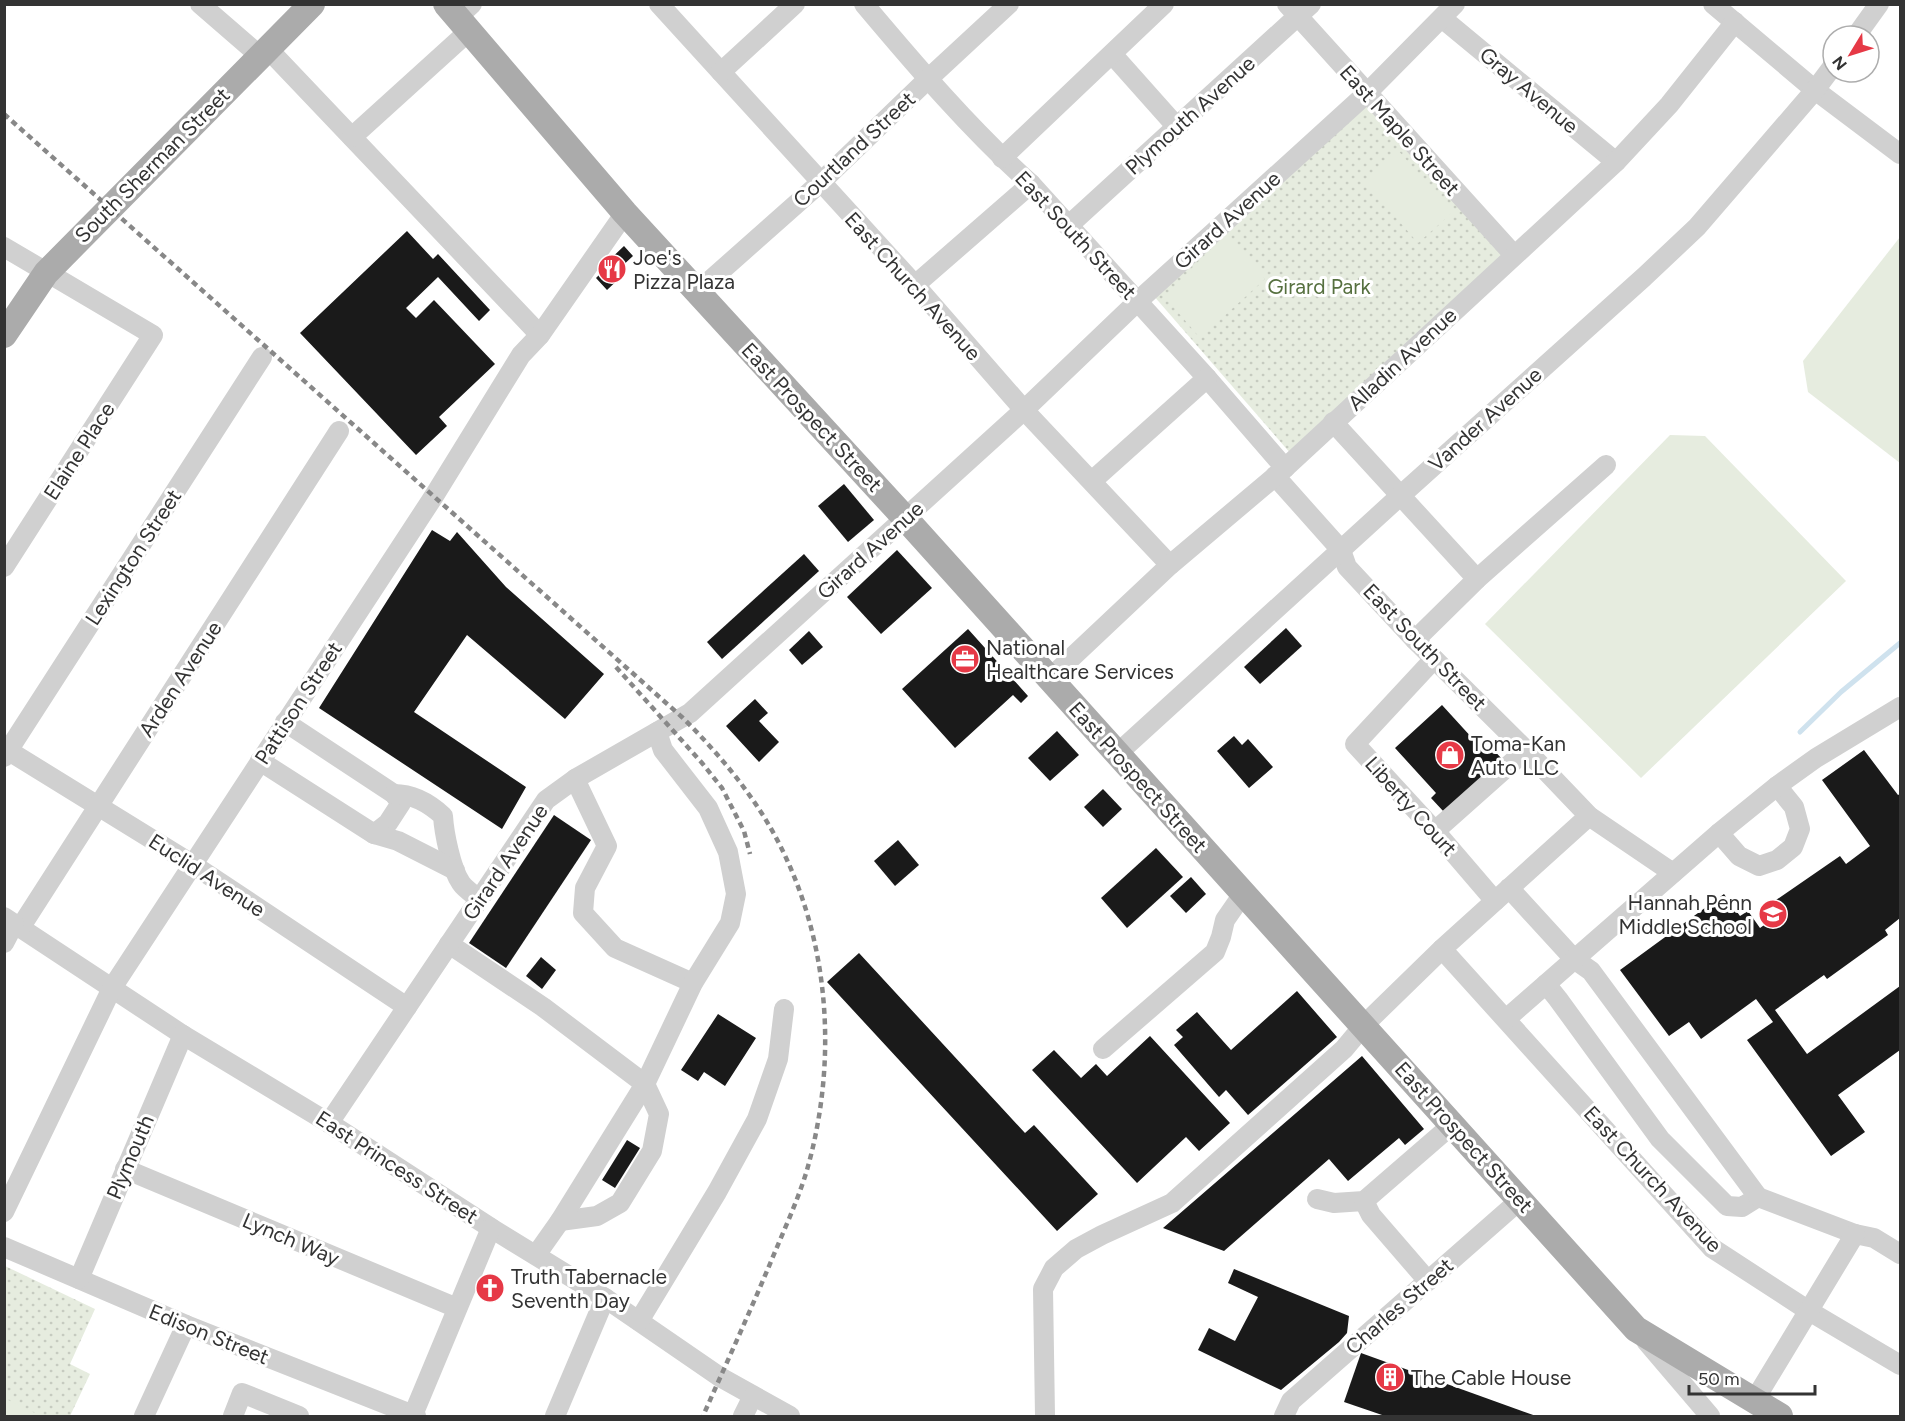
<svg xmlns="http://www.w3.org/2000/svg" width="1905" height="1421" font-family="Figtree,sans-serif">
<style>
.grass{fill:url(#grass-dots)}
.garden{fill:#e6ecdf}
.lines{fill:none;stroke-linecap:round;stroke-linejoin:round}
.stream{stroke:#cfe2ee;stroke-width:5}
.building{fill:#1a1a1a}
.minor{stroke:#d0d0d0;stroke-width:20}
.major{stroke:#ababab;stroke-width:26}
.rail{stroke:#888;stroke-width:4.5;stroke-dasharray:6 4.5;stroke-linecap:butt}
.labels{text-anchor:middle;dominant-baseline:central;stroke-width:6;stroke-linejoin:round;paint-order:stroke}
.street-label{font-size:21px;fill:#333;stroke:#fff}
.poi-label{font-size:21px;fill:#333;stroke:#fff;text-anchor:start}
.park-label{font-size:21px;fill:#56703f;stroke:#fff}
</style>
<defs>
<pattern id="grass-dots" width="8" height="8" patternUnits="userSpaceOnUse" patternTransform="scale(1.5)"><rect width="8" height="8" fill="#e6ecdf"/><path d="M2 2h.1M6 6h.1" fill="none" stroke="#c6cbc0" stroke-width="1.8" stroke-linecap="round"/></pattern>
</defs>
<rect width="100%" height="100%" fill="#fff"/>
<g class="grass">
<path d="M1364,103L1505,258L1291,454L1153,295Z"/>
<path d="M5,1266L95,1309L70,1364L90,1374L70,1416H5Z"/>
</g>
<g class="garden">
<path d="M1397,149L1452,213L1418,243L1364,181Z"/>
<path d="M1230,236L1265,279L1200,338L1165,297Z"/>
<path d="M1900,237V463L1808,392L1803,361Z"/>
<path d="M1670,435L1705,436L1846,581L1641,778L1485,624Z"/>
<path d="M4,1398L39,1415V1416H5Z"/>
</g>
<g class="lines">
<path class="stream" d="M1800,732L1841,692L1900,643"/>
</g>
<g class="building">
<path d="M407,231L433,259L438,254L490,310L479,321L438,277L406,308L416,318L434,300L495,364L439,417L447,426L416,455L300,333Z"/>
<path d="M624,246L633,256L620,268L625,273L607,290L596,278L604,270L602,267Z"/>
<path d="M844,484L874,520L848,542L818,506Z"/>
<path d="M432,530L450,541L457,532L506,587L604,674L565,719L467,635L414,712L526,787L502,829L319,708Z"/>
<path d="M897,550L932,588L881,634L847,597Z"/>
<path d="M804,554L819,571L722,659L707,642Z"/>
<path d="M1286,628L1302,646L1260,684L1244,667Z"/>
<path d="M968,629L1028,696L1021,703L1013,695L955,748L902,689Z"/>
<path d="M809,631L823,647L802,665L789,650Z"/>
<path d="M755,699L768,713L759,721L779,742L759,762L726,726Z"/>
<path d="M1442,705L1484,751L1490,746L1502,759L1444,812L1431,798L1436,793L1395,748Z"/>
<path d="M1057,731L1079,755L1050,781L1028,758Z"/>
<path d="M1234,736L1242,745L1248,739L1273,767L1249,788L1217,751Z"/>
<path d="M1864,750L1898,795L1900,794V918L1885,930L1888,935L1827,979L1824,975L1775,1010L1807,1054L1900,986V1050L1838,1095L1865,1132L1831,1156L1747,1040L1773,1022L1756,999L1701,1039L1689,1022L1669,1036L1620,970L1724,894L1740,916L1748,911L1760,928L1784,911L1776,900L1840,856L1846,864L1870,846L1822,780Z"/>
<path d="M1103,789L1122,809L1103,827L1084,807Z"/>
<path d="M554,815L591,840L506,968L469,943Z"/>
<path d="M898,840L919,865L895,886L874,861Z"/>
<path d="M1156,848L1183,877L1127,928L1101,898Z"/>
<path d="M1191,877L1206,894L1186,913L1170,896Z"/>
<path d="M859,953L1025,1133L1034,1125L1098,1194L1057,1231L827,982Z"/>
<path d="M541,957L556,970L542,989L526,976Z"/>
<path d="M1297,991L1337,1037L1248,1115L1226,1090L1219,1097L1174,1045L1183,1037L1176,1030L1197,1012L1231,1050Z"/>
<path d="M718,1014L756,1038L725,1086L704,1072L698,1081L681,1070Z"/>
<path d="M1150,1036L1230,1123L1199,1151L1186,1137L1137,1183L1032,1070L1054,1050L1081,1078L1096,1064L1107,1076Z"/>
<path d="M1362,1056L1424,1129L1405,1145L1399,1138L1348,1181L1329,1159L1224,1251L1163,1228Z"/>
<path d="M627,1140L640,1148L615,1188L602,1180Z"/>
<path d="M1234,1269L1349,1316L1347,1333L1339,1342L1281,1390L1198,1350L1209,1328L1235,1341L1258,1297L1228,1283Z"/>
<path d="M1361,1353L1536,1416H1385L1344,1402Z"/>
</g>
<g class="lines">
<g class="minor">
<path d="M200,4L260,56"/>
<path d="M659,4L915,285L1024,410L1170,565"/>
<path d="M864,4C917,67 970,129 1031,184L1207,378L1285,468"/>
<path d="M1287,4L1514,255"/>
<path d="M1713,4L1815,90L1900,154"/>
<path d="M458,17L472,4"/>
<path d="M1443,19L1616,162"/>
<path d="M1856,36L1879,4"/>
<path d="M268,49L540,335"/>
<path d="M1112,54L1177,127"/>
<path d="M721,72L795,4"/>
<path d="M352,137L469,31"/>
<path d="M1002,158L1164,4"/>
<path d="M1068,226L1311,4"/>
<path d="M4,247L153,335L4,567"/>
<path d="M915,285L1031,184"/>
<path d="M697,292L820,183L928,79L1009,4"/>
<path d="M1333,422L1477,579"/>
<path d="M1275,476L1341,550L1347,567L1415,640L1526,750L1589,816L1673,873"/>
<path d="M1092,481L1207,378"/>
<path d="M1415,640L1477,579L1606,465"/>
<path d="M1434,659L1355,744L1435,831L1495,901"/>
<path d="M1050,678L1170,565L1285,468L1616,162L1669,105L1735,22"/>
<path d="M4,748L192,864L407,1007"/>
<path d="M1118,753L1400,496L1644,277L1697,227L1815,90L1833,66"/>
<path d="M4,757L262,357"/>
<path d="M260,761L374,834L388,823L401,803L394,794L285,722"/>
<path d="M575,779L607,846L585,888L583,913L615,948L693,983"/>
<path d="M394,794C413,794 429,803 443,816C444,832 451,869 461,883C465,889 473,894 479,899"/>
<path d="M1435,831L1526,750"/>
<path d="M1719,833L1739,856L1759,866L1777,860L1793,847L1800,829L1794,807L1777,786"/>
<path d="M374,834L398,841L455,870"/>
<path d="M1509,888L1574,959L1591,971L1758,1197L1742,1207L1727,1206L1660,1139L1558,999L1546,984"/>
<path d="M4,917L183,1035L329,1123L491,1228L605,1298L720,1377L790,1416"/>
<path d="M20,928L339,431"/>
<path d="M4,943L14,924"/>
<path d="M449,944L543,1007L645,1084L659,1114L652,1151L620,1203L597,1216L560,1221"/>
<path d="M1442,949L1712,1248L1809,1311L1900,1365"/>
<path d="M1506,1019L1719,833L1777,786L1816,758L1900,707"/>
<path d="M1103,1049L1215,952L1221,937L1225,920L1243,894"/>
<path d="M329,1123L546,800L575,779L690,713L1024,410L1138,301L1366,94L1455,4"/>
<path d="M125,1169L457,1308"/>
<path d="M1758,1197L1855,1234L1874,1238L1900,1254"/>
<path d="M1317,1199L1334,1203L1364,1201L1453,1124"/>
<path d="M1364,1201L1371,1215L1428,1281"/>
<path d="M4,1212L112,988L434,496L521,355L540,335L625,213"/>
<path d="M4,1247L186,1325L416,1416"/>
<path d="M536,1255L560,1221L645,1084L693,983L730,923L736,894L728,852L708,808L663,750L657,732"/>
<path d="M79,1279L183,1035"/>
<path d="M639,1321L717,1192L757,1119L778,1059L784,1009"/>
<path d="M1646,1341L1710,1416"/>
<path d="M1754,1401L1855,1234"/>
<path d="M413,1415L491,1228"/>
<path d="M144,1416L186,1325"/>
<path d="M233,1416L242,1393L299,1416"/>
<path d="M555,1416L605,1298"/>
<path d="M743,1416L753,1396"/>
<path d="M1045,1416L1043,1289L1054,1268L1076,1249L1102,1235L1172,1203L1344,1049L1364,1025L1442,949L1589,816"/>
<path d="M1284,1416L1291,1401L1520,1200"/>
</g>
<g class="major">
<path d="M446,4L625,213L905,518L1636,1329L1780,1416"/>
<path d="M4,335L46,273L312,4"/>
</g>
<g class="rail">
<path d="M4,114L683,718C724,759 763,806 787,860C831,956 836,1068 807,1170C798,1200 784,1230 772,1259C750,1312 726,1364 703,1416"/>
<path d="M616,667L702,763L722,788L744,831L750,854"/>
</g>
</g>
<defs>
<g id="restaurant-disc" transform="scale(1.5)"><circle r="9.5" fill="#e63946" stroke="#fff"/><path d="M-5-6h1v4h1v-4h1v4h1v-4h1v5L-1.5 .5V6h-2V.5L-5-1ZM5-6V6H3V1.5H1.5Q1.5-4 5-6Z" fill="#fff"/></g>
<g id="office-disc" transform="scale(1.5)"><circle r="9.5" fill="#e63946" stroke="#fff"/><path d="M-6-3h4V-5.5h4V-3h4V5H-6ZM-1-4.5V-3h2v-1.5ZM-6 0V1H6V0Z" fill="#fff"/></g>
<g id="shop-disc" transform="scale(1.5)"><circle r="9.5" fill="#e63946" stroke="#fff"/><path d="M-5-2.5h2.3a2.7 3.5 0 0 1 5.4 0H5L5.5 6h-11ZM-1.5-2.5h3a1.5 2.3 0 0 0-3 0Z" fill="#fff"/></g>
<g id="school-disc" transform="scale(1.5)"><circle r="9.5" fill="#e63946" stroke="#fff"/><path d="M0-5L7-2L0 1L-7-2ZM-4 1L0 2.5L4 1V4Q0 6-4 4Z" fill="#fff"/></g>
<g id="church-disc" transform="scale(1.5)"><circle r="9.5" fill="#e63946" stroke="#fff"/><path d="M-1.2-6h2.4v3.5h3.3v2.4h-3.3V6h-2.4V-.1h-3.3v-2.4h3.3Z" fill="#fff"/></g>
<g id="building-disc" transform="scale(1.5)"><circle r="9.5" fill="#e63946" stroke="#fff"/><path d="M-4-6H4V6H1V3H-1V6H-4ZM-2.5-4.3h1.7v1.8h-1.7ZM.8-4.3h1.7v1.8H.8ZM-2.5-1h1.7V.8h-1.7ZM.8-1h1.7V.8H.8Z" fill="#fff"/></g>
</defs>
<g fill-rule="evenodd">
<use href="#restaurant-disc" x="612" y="269"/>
<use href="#office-disc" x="965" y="659"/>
<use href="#shop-disc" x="1450" y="755"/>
<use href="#school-disc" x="1773" y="914"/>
<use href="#church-disc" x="490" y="1288"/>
<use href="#building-disc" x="1390" y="1377"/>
</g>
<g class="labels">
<g class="street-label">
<text transform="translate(1529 90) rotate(40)">Gray Avenue</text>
<text transform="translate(1190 115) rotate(-42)">Plymouth Avenue</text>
<text transform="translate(1400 130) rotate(48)">East Maple Street</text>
<text transform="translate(854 149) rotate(-43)">Courtland Street</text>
<text transform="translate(152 165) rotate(-45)">South Sherman Street</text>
<text transform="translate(1227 220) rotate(-42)">Girard Avenue</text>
<text transform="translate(1076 235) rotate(47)">East South Street</text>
<text transform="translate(913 286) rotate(48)">East Church Avenue</text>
<text transform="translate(1402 359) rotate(-43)">Alladin Avenue</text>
<text transform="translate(812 417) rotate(47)">East Prospect Street</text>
<text transform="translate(1485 419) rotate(-42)">Vander Avenue</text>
<text transform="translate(79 451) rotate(-57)">Elaine Place</text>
<text transform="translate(870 550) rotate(-42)">Girard Avenue</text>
<text transform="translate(133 557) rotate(-57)">Lexington Street</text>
<text transform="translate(1425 647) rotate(46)">East South Street</text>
<text transform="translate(180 679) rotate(-57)">Arden Avenue</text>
<text transform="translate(298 703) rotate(-57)">Pattison Street</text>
<text transform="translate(1138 777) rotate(48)">East Prospect Street</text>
<text transform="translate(1411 806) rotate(48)">Liberty Court</text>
<text transform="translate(505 862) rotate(-56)">Girard Avenue</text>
<text transform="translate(207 875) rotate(33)">Euclid Avenue</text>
<text transform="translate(1464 1137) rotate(48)">East Prospect Street</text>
<text transform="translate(130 1157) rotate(-67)">Plymouth</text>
<text transform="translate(397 1167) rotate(33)">East Princess Street</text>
<text transform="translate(1653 1179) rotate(47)">East Church Avenue</text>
<text transform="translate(291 1239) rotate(23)">Lynch Way</text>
<text transform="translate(1399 1306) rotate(-41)">Charles Street</text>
<text transform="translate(209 1334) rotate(22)">Edison Street</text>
</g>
<g class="poi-label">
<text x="633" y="257">Joe's<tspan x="633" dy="24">Pizza Plaza</tspan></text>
<text x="986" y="647">National<tspan x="986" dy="24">Healthcare Services</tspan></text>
<text x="1471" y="743">Toma-Kan<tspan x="1471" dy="24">Auto LLC</tspan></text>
<text x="1752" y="902" text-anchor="end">Hannah Penn<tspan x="1752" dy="24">Middle School</tspan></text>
<text x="511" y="1276">Truth Tabernacle<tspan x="511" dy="24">Seventh Day</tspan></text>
<text x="1411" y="1377">The Cable House</text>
</g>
<g class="park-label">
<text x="1319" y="286">Girard Park</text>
</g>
</g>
<rect width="1905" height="1421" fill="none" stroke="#333333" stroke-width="12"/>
<g transform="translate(1851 54) rotate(232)"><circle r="28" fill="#ffffff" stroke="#adadad" stroke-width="1.5"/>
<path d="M0-4.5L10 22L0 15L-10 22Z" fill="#e63946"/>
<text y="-9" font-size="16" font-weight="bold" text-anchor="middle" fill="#333333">N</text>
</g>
<path d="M1689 1385v9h126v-9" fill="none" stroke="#333333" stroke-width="3"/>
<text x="1698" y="1385" font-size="18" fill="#333333" stroke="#ffffff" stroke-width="4.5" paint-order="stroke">50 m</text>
</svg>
